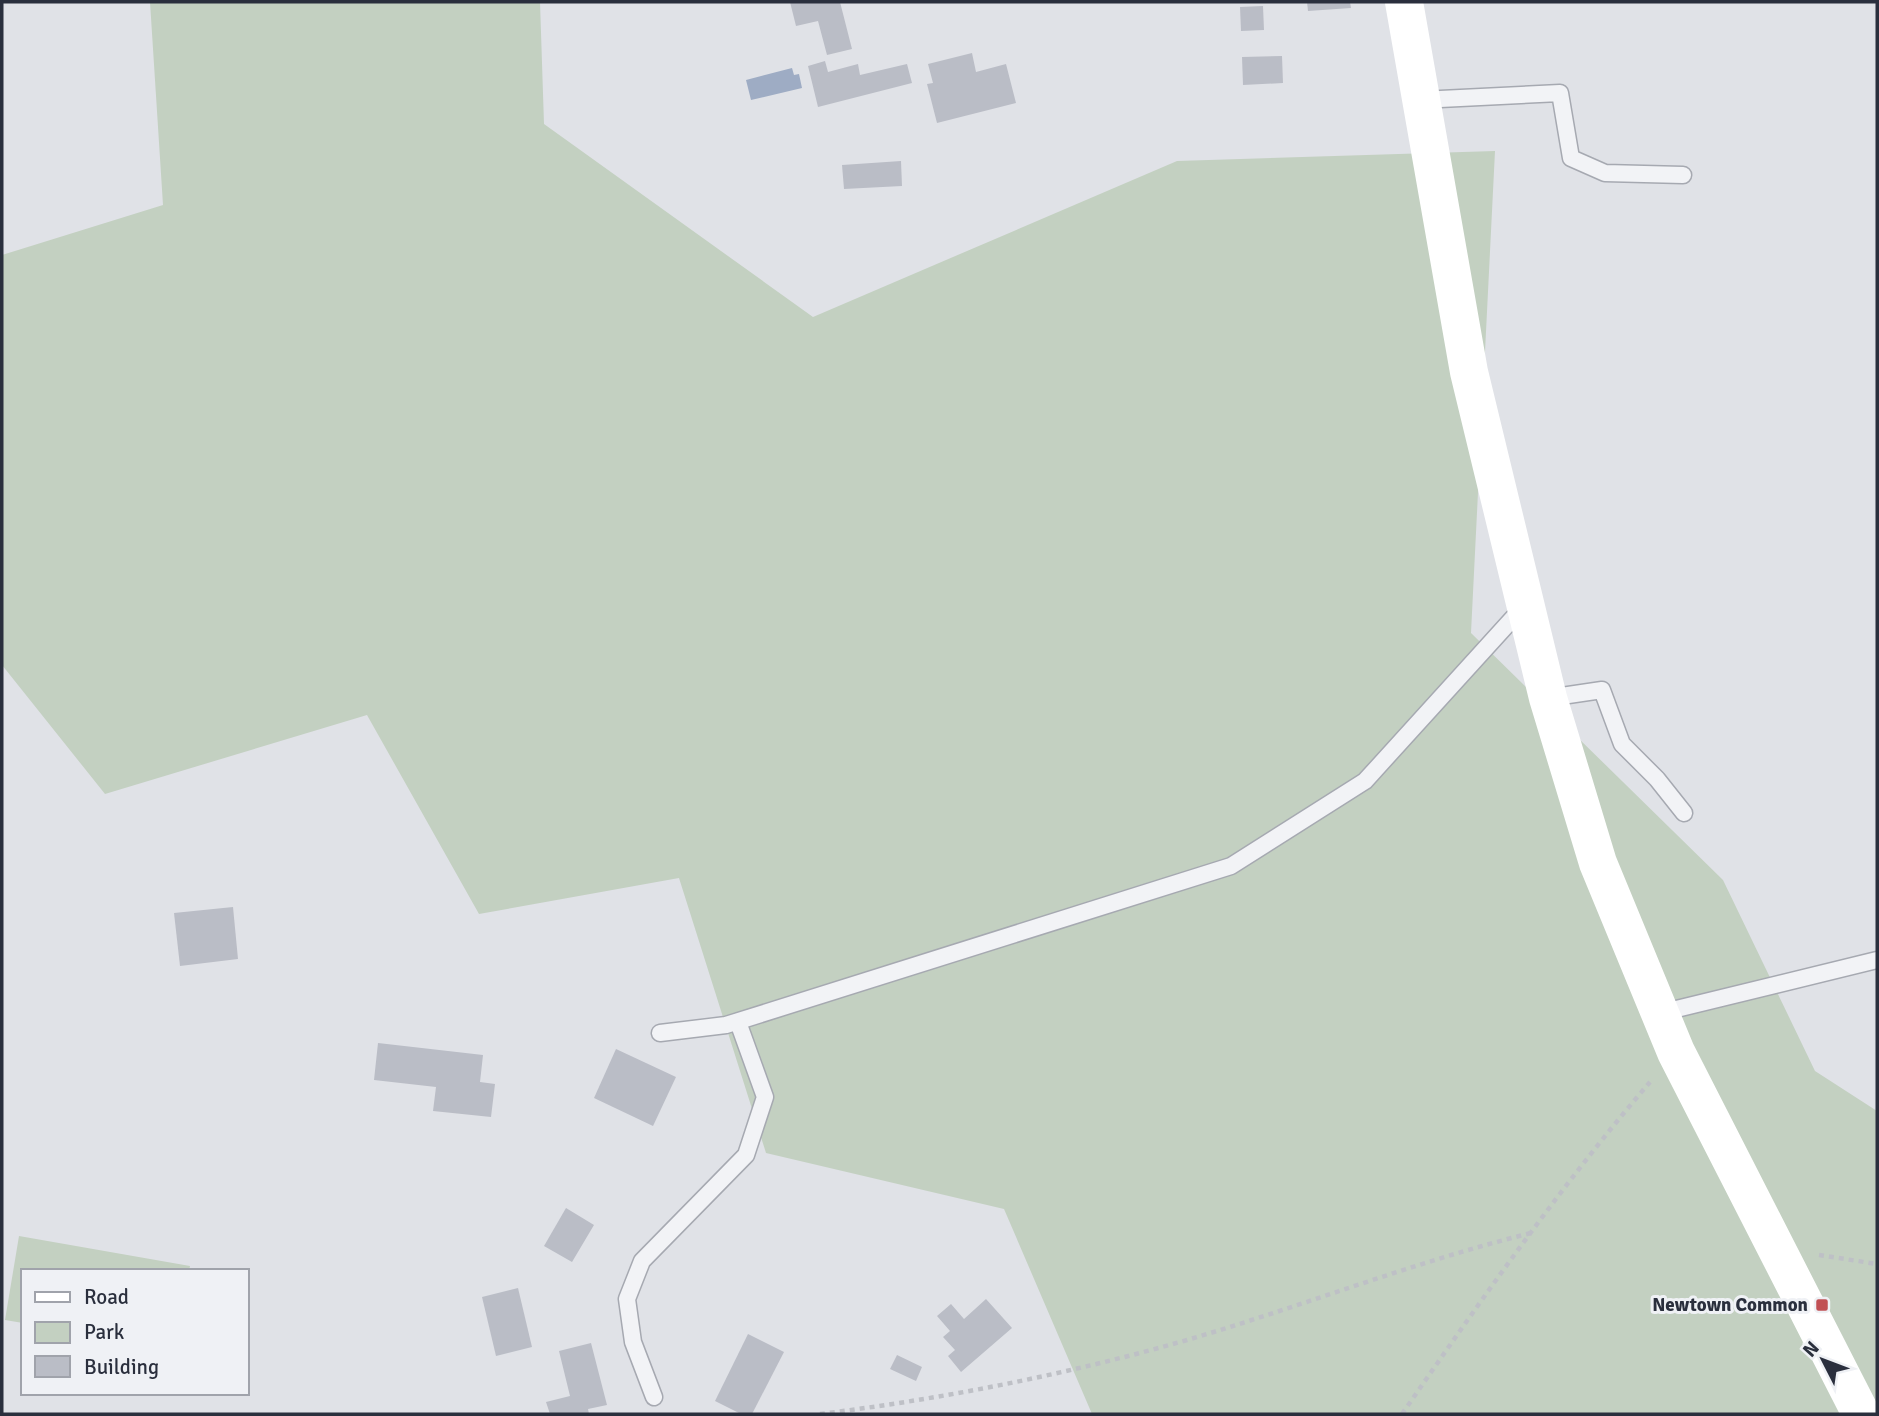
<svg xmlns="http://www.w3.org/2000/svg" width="1879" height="1416" font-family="Signika,sans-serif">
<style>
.green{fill:#c3d0c1}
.water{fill:#9eacc4}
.building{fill:#babdc6}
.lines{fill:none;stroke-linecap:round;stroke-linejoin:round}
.lane-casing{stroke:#a6a9b1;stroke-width:19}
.path{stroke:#bec0c6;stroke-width:4.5;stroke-dasharray:5 5;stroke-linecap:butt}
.lane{stroke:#f2f3f6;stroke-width:16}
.secondary{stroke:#fff;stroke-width:38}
.poi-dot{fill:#c15054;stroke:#eff1f5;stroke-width:2.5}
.labels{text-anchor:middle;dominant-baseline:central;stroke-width:6;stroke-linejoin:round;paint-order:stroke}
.poi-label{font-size:19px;font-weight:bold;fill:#2a2f3d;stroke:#eff1f5;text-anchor:end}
</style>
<rect width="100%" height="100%" fill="#e0e2e7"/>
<g class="green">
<path d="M150,2H540L544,124L813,317L1177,161L1495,151L1471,633L1723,880L1815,1071L1877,1111V1414H1092L1004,1209L766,1153L679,878L479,914L367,715L105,794L2,665V255L163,205Z"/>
<path d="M19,1236L190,1266L189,1271H23V1323L5,1320Z"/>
</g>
<path class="water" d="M792,68L794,75L799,74L802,88L751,100L746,80Z"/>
<g class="building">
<path d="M790,2H840L852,49L827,55L818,21L796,26Z"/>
<path d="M1307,2H1350L1351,8L1308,11Z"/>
<path d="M1263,6L1264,30L1241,31L1240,7Z"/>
<path d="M972,53L976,72L1006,64L1016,103L937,123L927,84L933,83L928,64Z"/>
<path d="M1282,56L1283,83L1243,85L1242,57Z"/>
<path d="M825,61L828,72L858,64L860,75L907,64L912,83L818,107L808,66Z"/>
<path d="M901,161L902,186L844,189L842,165Z"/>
<path d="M233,907L238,959L180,966L174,913Z"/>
<path d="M378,1043L483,1055L480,1082L495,1084L491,1117L433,1111L436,1087L374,1080Z"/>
<path d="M616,1049L676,1077L653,1126L594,1098Z"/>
<path d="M566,1208L594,1225L572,1262L544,1246Z"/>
<path d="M518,1288L532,1347L496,1356L482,1297Z"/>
<path d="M986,1299L1012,1328L961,1372L948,1356L955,1350L943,1337L950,1331L937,1316L951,1304L964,1319Z"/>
<path d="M748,1334L784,1352L752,1414H741L715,1401Z"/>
<path d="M591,1343L607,1405L588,1409L589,1414H550L546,1402L570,1396L559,1351Z"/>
<path d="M897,1355L922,1367L916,1381L890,1369Z"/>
</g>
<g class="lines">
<g class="lane-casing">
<g id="lane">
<path d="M1420,100L1560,93L1571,158L1605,173L1683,175"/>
<path d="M1548,698L1602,690L1622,744L1657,779L1684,813"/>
<path d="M1660,1013L1877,960"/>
<path d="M660,1033L726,1025L1231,866L1365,781L1524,606"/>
<path d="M654,1397L633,1342L627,1299L642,1261L746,1155L765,1097L738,1022"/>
</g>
</g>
<g class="path">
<path d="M1819,1255L1877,1264"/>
<path d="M820,1414C942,1399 1069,1374 1187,1340C1303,1306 1414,1262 1531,1233"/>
<path d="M1402,1414C1481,1300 1560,1187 1650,1082"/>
</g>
<use href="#lane" class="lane"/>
<path class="secondary" d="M1404,2L1469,372L1548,698L1598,863L1676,1052L1861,1414"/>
</g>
<rect class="poi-dot" x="1815" y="1298" width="14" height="14" rx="3.5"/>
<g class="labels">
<g class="poi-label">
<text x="1808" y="1305">Newtown Common</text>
</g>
</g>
<rect width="1879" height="1416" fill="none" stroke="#2a2f3d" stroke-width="7"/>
<rect x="21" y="1269" width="228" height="126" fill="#eff1f5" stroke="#a0a3ab" stroke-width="2"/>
<rect x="35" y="1292" width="35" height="10" fill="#ffffff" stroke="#a0a3ab" stroke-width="2"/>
<text x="84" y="1304" font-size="21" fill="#2a2f3d">Road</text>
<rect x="35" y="1322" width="35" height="21" fill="#c3d0c1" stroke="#a0a3ab" stroke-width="2"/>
<text x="84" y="1339" font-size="21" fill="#2a2f3d">Park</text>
<rect x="35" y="1356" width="35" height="21" fill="#babdc6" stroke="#a0a3ab" stroke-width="2"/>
<text x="84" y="1374" font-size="21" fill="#2a2f3d">Building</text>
<g transform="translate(1823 1360) rotate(312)" stroke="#eff1f5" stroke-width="5" paint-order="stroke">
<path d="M0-5L12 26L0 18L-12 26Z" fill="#2a2f3d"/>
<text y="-10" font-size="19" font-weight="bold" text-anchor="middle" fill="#2a2f3d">N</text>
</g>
</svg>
